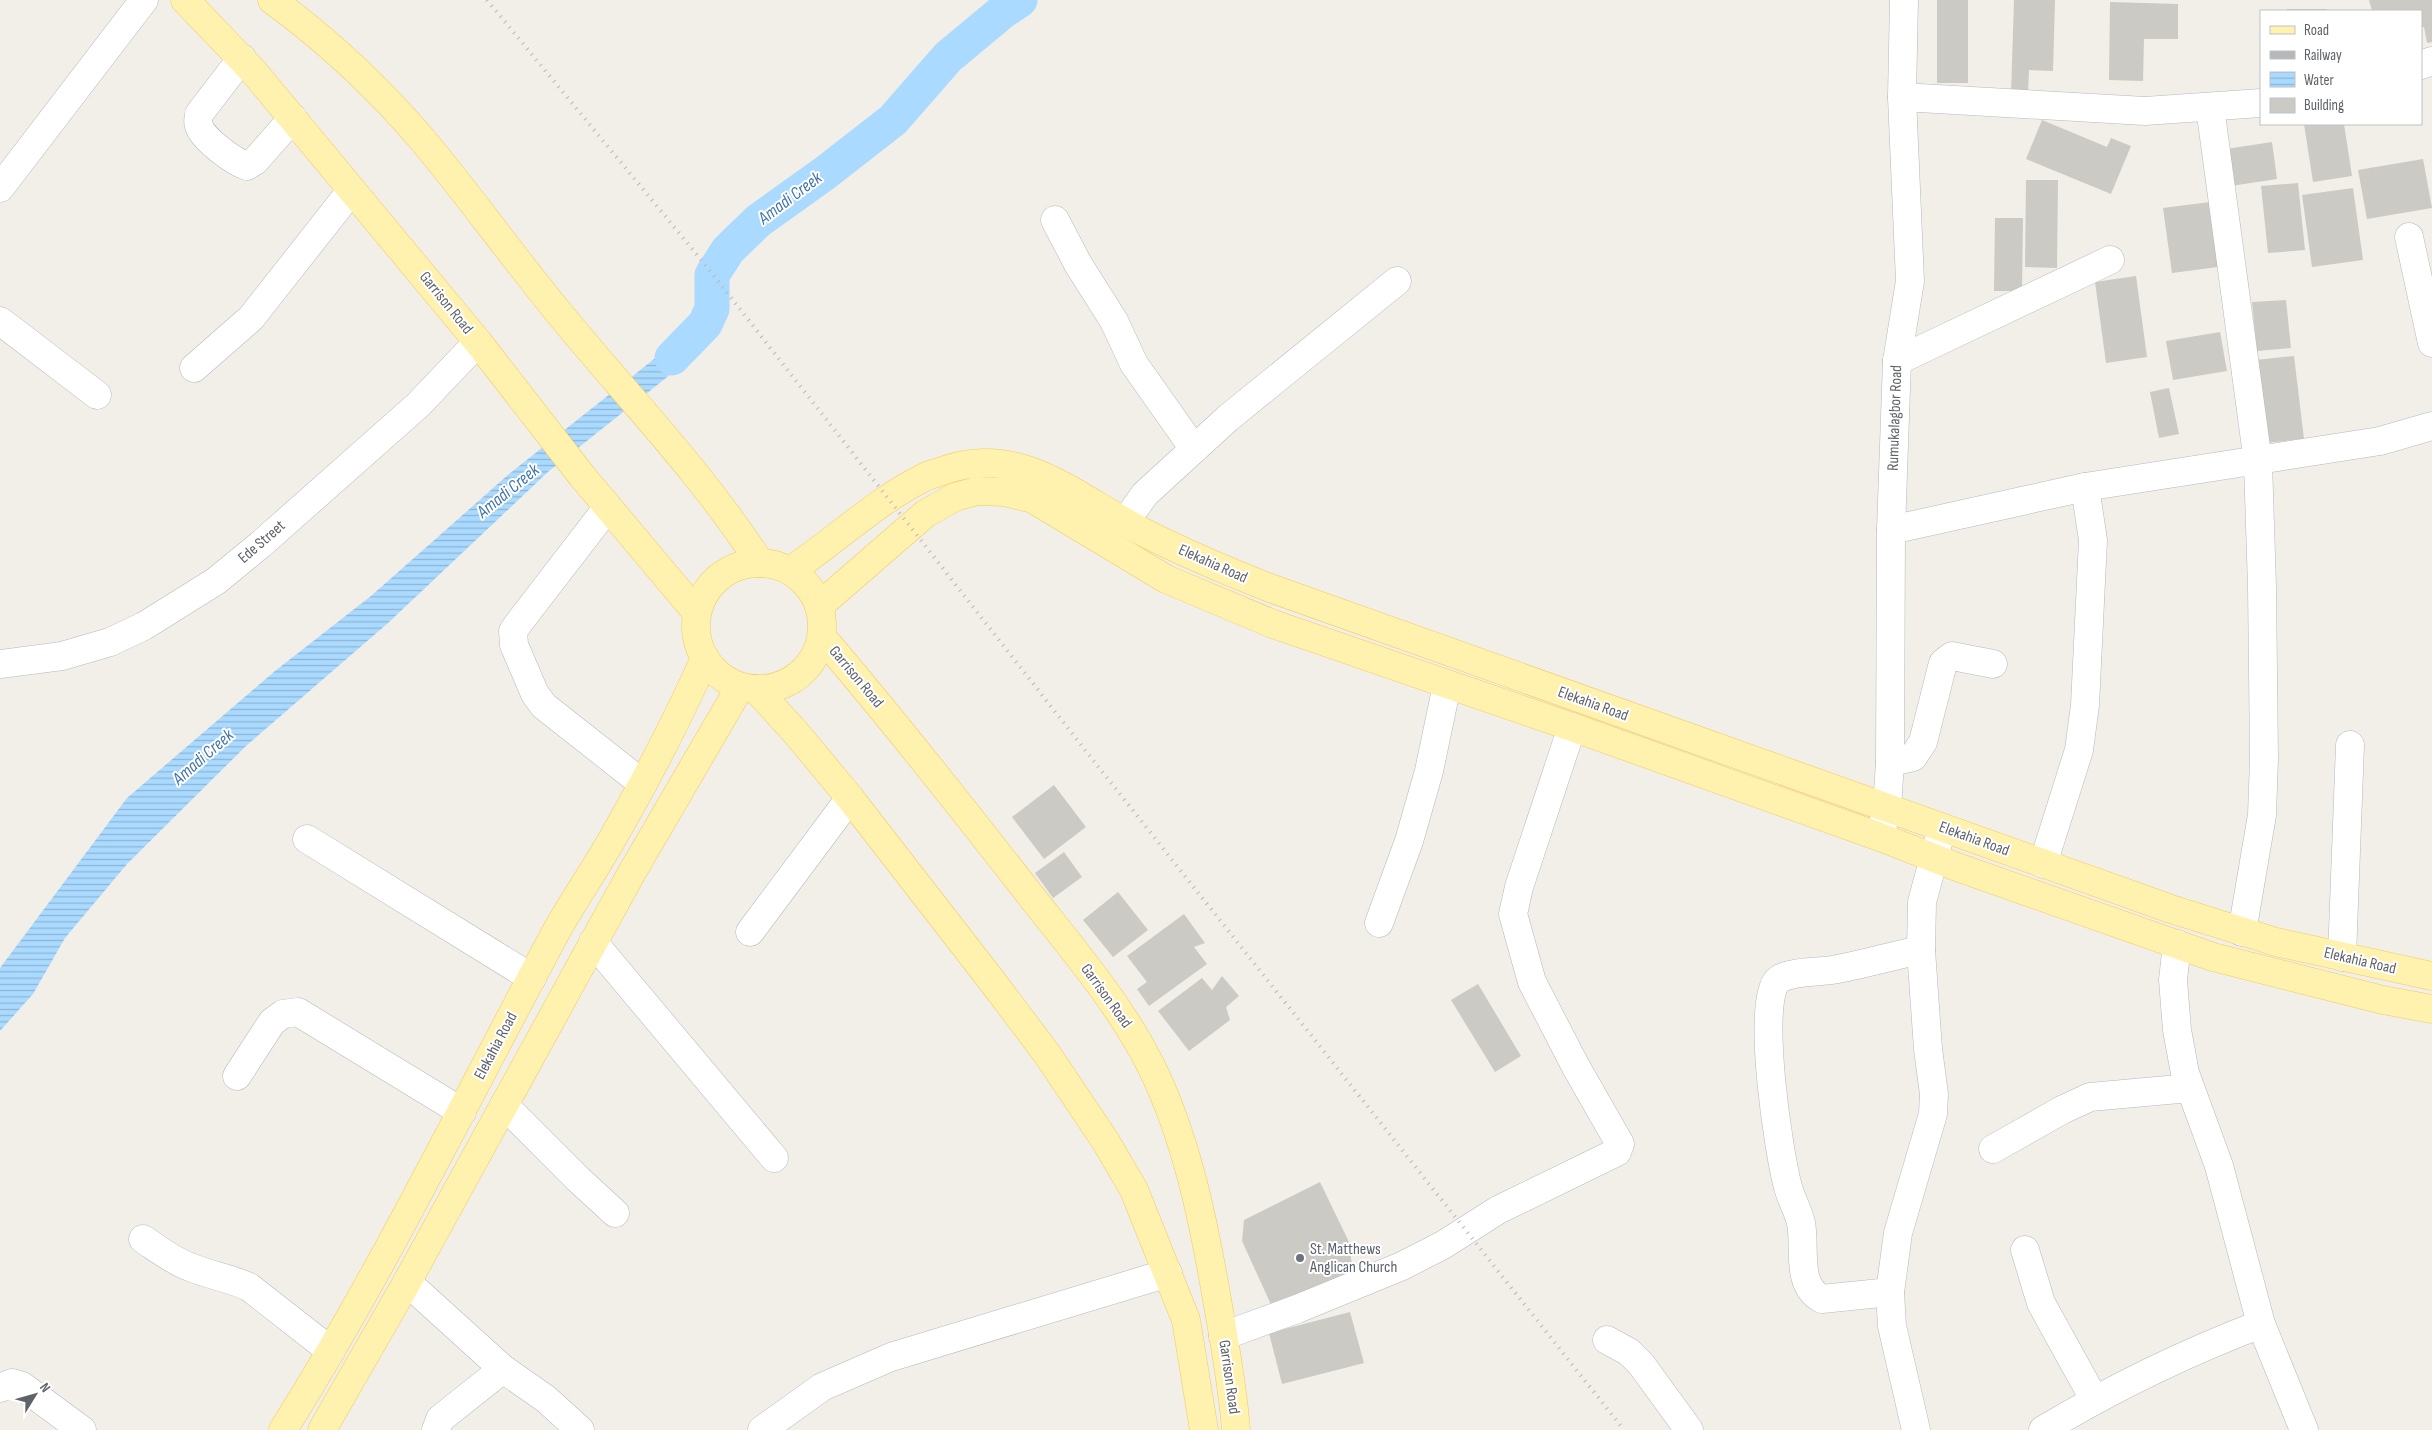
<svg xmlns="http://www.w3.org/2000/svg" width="2432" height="1430" font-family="'Sofia Sans Condensed',sans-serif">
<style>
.water{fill:url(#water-rules)}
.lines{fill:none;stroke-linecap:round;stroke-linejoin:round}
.river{stroke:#aadaff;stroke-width:35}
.building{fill:#cccac5}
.minor-casing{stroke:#b5b8bc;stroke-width:29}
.major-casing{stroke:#f2c960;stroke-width:29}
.minor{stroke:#fff;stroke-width:28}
.major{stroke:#fff2af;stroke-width:28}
.rail{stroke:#b6b7b8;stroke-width:4;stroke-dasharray:1 6;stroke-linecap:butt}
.worship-dot{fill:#6b7280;stroke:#fff;stroke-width:2}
.labels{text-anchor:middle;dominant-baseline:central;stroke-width:4;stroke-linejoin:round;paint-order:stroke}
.street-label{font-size:16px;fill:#5f6368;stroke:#fff}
.worship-label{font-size:16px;fill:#5b616d;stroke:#fff;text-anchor:start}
.water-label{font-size:18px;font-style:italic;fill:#4174aa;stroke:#fff}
</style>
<defs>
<pattern id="water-rules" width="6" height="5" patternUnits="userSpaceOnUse" patternTransform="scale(1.25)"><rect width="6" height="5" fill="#aadaff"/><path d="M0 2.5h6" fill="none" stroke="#8eb4d2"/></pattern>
</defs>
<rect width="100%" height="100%" fill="#f1efe8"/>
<path class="water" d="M702,321L708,327L676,370L549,471L388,623L246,746L127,864L65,938L33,994L0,1031V968L127,798L275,671L371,596L509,474Z"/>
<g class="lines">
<path class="river" d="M672,358L705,324L712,309V275L728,250L758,221L825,173L893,120L948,57L1002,12L1020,0"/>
</g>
<g class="building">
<rect x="1937" y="0" width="31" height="83"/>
<path d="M2014,0H2055L2053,71L2029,70L2028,95L2011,94Z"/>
<path d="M2369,0H2432V42L2427,43L2424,27L2421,28V11H2372Z"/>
<path d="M2110,2L2178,4V39H2144L2143,81L2109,80Z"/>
<rect x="2287" y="9" width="40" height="2"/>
<path d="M2042,120L2107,147L2111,138L2131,146L2111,194L2026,159Z"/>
<path d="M2304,124H2344L2352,176L2313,182Z"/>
<path d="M2272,142L2277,179L2231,186L2226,149Z"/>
<path d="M2423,159L2432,208L2367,219L2358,170Z"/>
<path d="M2026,180H2058L2057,268L2025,267Z"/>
<path d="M2298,183L2305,250L2268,253L2261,186Z"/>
<path d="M2353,188L2363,260L2312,267L2302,195Z"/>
<path d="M2210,202L2218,267L2172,273L2163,208Z"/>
<path d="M1995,218H2023L2022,291H1994Z"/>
<path d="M2136,276L2147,357L2106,363L2095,282Z"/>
<path d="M2286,300L2291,348L2257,351L2252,302Z"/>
<path d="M2220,332L2227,371L2173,380L2166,341Z"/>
<path d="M2294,356L2304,439L2265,443L2255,360Z"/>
<path d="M2169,388L2179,434L2159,438L2150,392Z"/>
<path d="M1054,785L1086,827L1044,859L1012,817Z"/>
<path d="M1064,852L1082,877L1053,898L1035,873Z"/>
<path d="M1118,892L1148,930L1113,957L1083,920Z"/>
<path d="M1184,914L1205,943L1194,947L1207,964L1149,1006L1137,989L1147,982L1127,956Z"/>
<path d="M1222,976L1239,996L1226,1007L1230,1020L1189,1051L1158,1011L1202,978L1212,990Z"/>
<path d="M1478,984L1521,1056L1495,1072L1451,1000Z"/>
<path d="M1320,1182L1349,1242L1353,1274L1273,1309L1242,1241L1244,1220Z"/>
<path d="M1350,1312L1364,1363L1282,1384L1269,1333Z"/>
</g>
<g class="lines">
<g class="minor-casing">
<g id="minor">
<path d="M242,58L199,114C199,118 197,122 199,126C203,139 234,162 247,166L255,161L293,118"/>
<path d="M2421,65L2432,61"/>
<path d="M1902,97L2145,111L2261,103"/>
<path d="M2210,107L2258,462L2262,587L2264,759L2262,815L2242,932"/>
<path d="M0,188L144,0"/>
<path d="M1055,220L1078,264L1114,321L1134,364L1194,449"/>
<path d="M2409,237L2432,343"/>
<path d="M0,321L97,395"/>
<path d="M1897,361L2110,260"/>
<path d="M194,368L251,318L351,191"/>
<path d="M608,507L521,620L513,631L514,645L535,694L544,706L643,784"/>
<path d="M1125,522L1145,494L1228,418L1397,281"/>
<path d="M1891,530L2085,487L2380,441L2432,426"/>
<path d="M0,664L62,656L110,642L144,626L216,581L260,545L418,405L478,342"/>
<path d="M1890,762L1913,757L1923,742L1943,663L1952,656L1993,664"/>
<path d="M1880,837L1887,808L1890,762L1891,530L1897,361L1910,281L1902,97L1904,0"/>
<path d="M307,839L532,978"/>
<path d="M2043,864L2079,750L2085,705L2093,540L2085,487"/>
<path d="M1379,923L1409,841L1429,771L1447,685"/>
<path d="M750,932L850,798"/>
<path d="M593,942L774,1158"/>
<path d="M2177,944L2173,980L2177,1030L2185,1073L2219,1166L2261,1324L2304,1430"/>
<path d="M2342,957L2350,745"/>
<path d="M237,1076L272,1022L283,1014L298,1012L462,1112"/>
<path d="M504,1105L578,1179L615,1213"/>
<path d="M1993,1149L2062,1110L2090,1097L2190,1088"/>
<path d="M143,1239C158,1249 173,1261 190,1267C209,1275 230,1278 249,1287L331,1351"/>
<path d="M2025,1250L2041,1303L2094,1399"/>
<path d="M407,1282L503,1369L546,1399L580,1430"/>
<path d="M1890,1292L1822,1299C1795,1285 1806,1247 1801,1223C1798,1210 1791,1199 1788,1187C1779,1155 1756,1004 1777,981C1780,978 1785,976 1790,975C1804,971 1818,972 1832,970C1861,965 1891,956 1921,950"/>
<path d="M1223,1336L1297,1309L1402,1266L1443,1245L1498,1210L1617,1152L1620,1144L1576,1067L1532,982L1513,914L1519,887L1572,727"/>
<path d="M1607,1340L1629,1352L1641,1364L1689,1430"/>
<path d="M0,1388L12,1383L22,1386L82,1430"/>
<path d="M436,1430L440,1419L503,1369"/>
<path d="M762,1430L822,1387L891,1357L1168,1273"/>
<path d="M1916,1430L1892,1326L1890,1292L1898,1233L1933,1114L1934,1094L1928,1049L1921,950L1922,902L1942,828"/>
<path d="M2043,1430C2113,1388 2185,1353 2261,1324"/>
</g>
</g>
<g class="major-casing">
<g id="major">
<path d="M185,0L254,72L478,342L582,476L697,613"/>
<path d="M272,0C327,40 377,87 421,138C469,195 512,256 559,313C627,396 702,473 760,563"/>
<circle cx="759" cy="626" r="63"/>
<path d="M790,571C835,541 875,502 923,478C930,474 938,473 945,470C1023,443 1079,500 1145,533C1186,554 1227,571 1270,588L2171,909L2276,942L2432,976"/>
<path d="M819,606L925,514L955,497L977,491L1004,492L1033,499L1166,579L1273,624L1572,727L1880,837L1957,867L2213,957L2383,1000L2432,1009"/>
<path d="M822,637C893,720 960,805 1027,891C1070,946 1118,1001 1150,1064C1188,1139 1205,1229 1219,1311C1226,1351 1233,1390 1236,1430"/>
<path d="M756,689L797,734L850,798L992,981L1047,1054L1106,1142L1134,1190L1186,1320L1204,1430"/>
<path d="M283,1430C384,1269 467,1097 557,930C575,898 596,868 614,836C647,778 678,719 705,658"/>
<path d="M322,1430L407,1282L631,874L740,687"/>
</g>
</g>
<use href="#minor" class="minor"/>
<use href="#major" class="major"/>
<path class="rail" d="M487,0L703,262L1089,755L1624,1430"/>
</g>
<circle class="worship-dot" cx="1300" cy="1258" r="5"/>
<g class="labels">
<g class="street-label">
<text transform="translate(446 303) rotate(51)">Garrison Road</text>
<text transform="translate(1895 418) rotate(-88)">Rumukalagbor Road</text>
<text transform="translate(262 542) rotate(-41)">Ede Street</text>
<text transform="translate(1213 564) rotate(24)">Elekahia Road</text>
<text transform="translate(856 677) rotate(50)">Garrison Road</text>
<text transform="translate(1593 704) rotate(20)">Elekahia Road</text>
<text transform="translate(1974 839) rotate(20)">Elekahia Road</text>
<text transform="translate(2360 961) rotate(13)">Elekahia Road</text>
<text transform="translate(1106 996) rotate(54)">Garrison Road</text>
<text transform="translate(496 1046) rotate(-62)">Elekahia Road</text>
<text transform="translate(1229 1377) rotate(82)">Garrison Road</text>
</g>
<g class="worship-label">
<text x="1310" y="1249">St. Matthews<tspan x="1310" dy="18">Anglican Church</tspan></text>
</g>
<g class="water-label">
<text transform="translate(790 198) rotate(-37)">Amadi Creek</text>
<text transform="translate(508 491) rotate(-39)">Amadi Creek</text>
<text transform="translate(203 757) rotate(-41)">Amadi Creek</text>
</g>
</g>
<rect x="2260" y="10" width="162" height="115" fill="#ffffff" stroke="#bfc1c3"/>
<rect x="2270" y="26" width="25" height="8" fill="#fff2af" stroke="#bfc1c3"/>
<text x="2304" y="35" font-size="15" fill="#5f6368">Road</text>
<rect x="2270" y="51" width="25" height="8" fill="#b6b7b8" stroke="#bfc1c3"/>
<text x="2304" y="60" font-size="15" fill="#5f6368">Railway</text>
<rect x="2270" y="72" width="25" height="15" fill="url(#water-rules)" stroke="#bfc1c3"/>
<text x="2304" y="85" font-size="15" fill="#5f6368">Water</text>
<rect x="2270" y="98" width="25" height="15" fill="#cccac5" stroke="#bfc1c3"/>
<text x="2304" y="110" font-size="15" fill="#5f6368">Building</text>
<g transform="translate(35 1395) rotate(53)" stroke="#ffffff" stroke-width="4" paint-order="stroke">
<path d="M0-4L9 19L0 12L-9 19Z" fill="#5f6368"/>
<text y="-8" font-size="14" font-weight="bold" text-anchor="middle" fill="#5f6368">N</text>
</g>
</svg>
